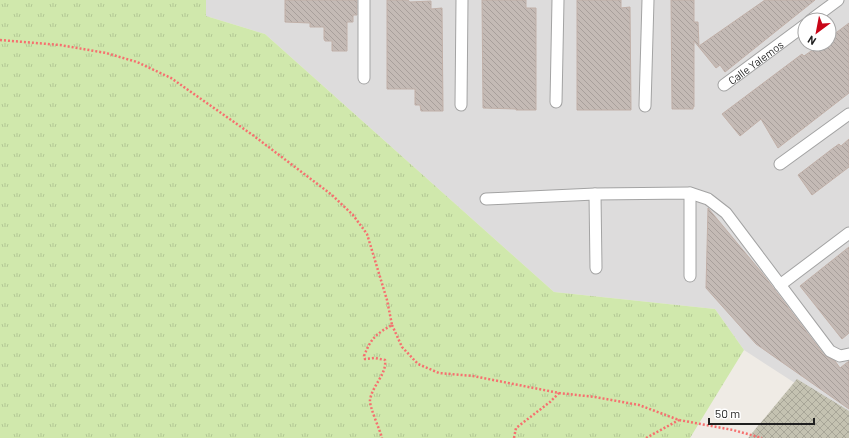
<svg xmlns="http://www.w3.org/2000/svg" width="849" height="438" font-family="Barlow,sans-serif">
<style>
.residential{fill:#dddcdc;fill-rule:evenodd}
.construction{fill:url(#construction-cross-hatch)}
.grass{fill:url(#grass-tufts)}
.building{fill:url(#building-back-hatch);stroke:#c1b0a8}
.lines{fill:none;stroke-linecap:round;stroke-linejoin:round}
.minor-casing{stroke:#a3a3a3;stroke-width:13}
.path{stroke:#f6706f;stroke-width:2.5;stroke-dasharray:2 2;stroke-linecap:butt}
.minor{stroke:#fff;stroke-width:11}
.labels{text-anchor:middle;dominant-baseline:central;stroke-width:3;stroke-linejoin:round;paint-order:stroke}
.street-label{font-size:11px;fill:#1f1f1f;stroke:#fff}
</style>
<defs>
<pattern id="construction-cross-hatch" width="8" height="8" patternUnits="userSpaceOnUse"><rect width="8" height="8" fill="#c4c2b1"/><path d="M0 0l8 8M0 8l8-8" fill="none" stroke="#a8a698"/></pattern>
<pattern id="grass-tufts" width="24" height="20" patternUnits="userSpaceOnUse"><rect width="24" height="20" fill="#d0e8ac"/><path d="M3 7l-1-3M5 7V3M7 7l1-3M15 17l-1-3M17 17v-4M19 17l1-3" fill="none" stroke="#b2c794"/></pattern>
<pattern id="building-back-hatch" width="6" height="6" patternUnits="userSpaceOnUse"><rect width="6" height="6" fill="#c4bab5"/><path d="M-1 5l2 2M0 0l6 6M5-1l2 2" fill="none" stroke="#a89f9b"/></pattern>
</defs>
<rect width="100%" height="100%" fill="#efebe5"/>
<path class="residential" d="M206,0H849V418L744,350L715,309L554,292L265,34L206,16ZM805,20H829V44H805Z"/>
<path class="construction" d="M797,379L849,411V438H748Z"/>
<path class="grass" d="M0,0H206V16L265,34L554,292L715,309L744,350L690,438H0Z"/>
<g class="building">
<path d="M285,0H357V15H353V22H347V51H332V41H325L324,39V27H310V23L285,22Z"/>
<path d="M387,0H408L410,2L431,1V9L442,8L443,111H421L420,105H415V89H387Z"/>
<path d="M482,0H526V8H536V110H516V109L483,108Z"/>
<path d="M577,0H621V8L630,7L631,110H577Z"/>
<path d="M671,0H694V22H698L699,46L765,0H815L725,72L720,65L716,68L694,41V107H693V109H672Z"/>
<path d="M849,23V93L778,148L761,119L740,136L722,114L802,54L804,56L821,44H829V38Z"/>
<path d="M849,139V167L812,195L798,175L832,149L839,144L841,146Z"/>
<path d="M708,208L762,273L824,355L835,361L840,368L849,361V409L756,344L706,288Z"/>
<path d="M849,247V333L842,339L800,286Z"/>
</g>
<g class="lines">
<g class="minor-casing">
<g id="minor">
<path d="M364,0V78"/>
<path d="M811,20L838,0"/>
<path id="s1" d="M724,85L805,25"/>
<path d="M556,102L558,0"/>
<path d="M461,105L462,0"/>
<path d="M645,106L648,0"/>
<path d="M780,164L849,114"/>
<path d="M690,193V276"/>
<path d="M595,194L596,268"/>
<path d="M486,199L595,194L690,193L708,199L726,213L830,351L840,356L849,354"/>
<path d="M780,285L849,233"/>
</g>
</g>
<g class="path">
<path d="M0,40L60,45L106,53L137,62L171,78L254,136L332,195L353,215L367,234L387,300L392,325C376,334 371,338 364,356L365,359L375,358L385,360C387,374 372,386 370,400C369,406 380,430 382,438"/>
<path d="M392,325L402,347L418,364L439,373L473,376L559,393L595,397L639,405L679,420L733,430L762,438"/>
<path d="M514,438L516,428L550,402L559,393"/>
<path d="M646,438L679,420"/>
</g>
<use href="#minor" class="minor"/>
</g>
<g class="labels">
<g class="street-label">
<text stroke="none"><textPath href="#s1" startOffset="39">Calle Yalemos</textPath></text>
</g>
</g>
<g transform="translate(817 32) rotate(212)"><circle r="19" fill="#ffffff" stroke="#a5a5a5"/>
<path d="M0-3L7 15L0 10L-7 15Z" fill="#c90518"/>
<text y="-6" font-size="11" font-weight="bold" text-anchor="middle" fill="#1f1f1f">N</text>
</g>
<path d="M709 418v6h105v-6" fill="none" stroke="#1f1f1f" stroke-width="2"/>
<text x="715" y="418" font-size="12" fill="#1f1f1f" stroke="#ffffff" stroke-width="3" paint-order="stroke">50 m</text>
</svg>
